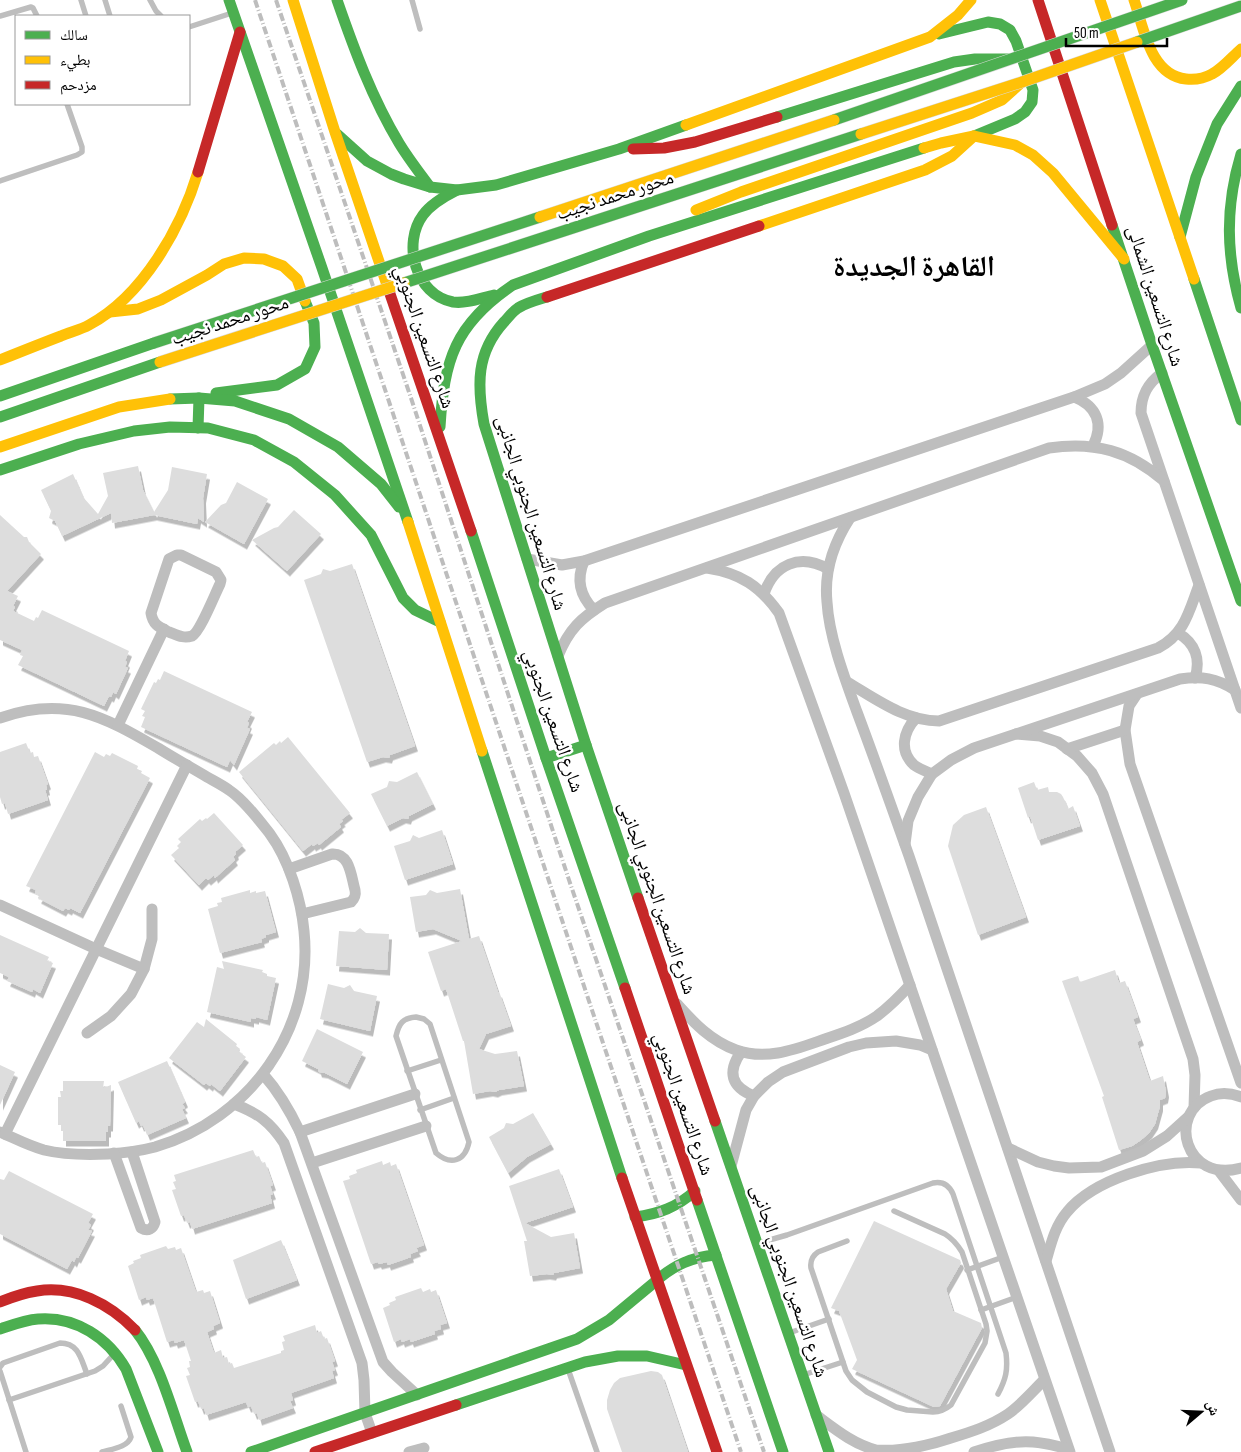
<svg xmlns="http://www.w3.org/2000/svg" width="1241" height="1452" font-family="'Sofia Sans Condensed','Noto Naskh Arabic',sans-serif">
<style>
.building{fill:#ddd;filter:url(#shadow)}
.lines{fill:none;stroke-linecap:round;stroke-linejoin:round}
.lane{stroke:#bebebe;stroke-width:5.5}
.street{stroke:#bebebe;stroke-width:11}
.fast{stroke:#4caf50;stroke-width:11}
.slow{stroke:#ffc107;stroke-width:11}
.jam{stroke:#c62828;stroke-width:11}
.rail{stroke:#bdbdbd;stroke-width:4;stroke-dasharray:8 2.5 1 2.5;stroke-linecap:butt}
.fast-bridge-casing{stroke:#dbdbdb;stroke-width:12;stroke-linecap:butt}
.slow-bridge-casing{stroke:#dbdbdb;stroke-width:12;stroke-linecap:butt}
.fast-bridge{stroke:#4caf50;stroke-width:11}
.slow-bridge{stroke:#ffc107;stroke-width:11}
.labels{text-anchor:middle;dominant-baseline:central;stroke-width:5;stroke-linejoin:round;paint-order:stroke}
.street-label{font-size:19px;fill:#000;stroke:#fff}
.town-label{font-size:29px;font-weight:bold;fill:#000;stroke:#fff}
</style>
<defs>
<filter id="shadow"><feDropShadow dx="3" dy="5.5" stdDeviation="0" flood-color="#0004"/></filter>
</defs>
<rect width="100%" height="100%" fill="#fff"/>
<g class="building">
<path d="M138,466L143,490L154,512L168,490L172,467L207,474L203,498L204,522L198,518L197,524L154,515L112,523L111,513L62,536L55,521L49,518L51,511L41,490L73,474L83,497L98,514L108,496L103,473Z"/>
<path d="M237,482L268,499L244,544L205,522L221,505L226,503Z"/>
<path d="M294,510L321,534L287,571L252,540L274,528L278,527Z"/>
<path d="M0,515L24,537H27L29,542L41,554L7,591L18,596L13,606L15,607L13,611L34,621L36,617L38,618L42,610L129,651L125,661L127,662L125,667L128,668L116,694L113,692L111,697L109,696L104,706L18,665L23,656L20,655L22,650L0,640Z"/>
<path d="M352,564L415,746L390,755L389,758L383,757L367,762L304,580L321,574L323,569L330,571Z"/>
<path d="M164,671L252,712L247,722L249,723L247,728L250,729L234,765L230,760L227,767L141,727L145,717L142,716L145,711L141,709L154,682L156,683L158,679L160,680Z"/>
<path d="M288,737L350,813L341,820L343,821L339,824L341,827L319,845L318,843L313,846L312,844L303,851L239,772L274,743L276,745L280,741L281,743Z"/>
<path d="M26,743L30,753L33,752L34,757L38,756L48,784L46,785L47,790H45L48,800L8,814L5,803L2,804L0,797V752Z"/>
<path d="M95,752L104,757L106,754L110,756L112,753L138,766L137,769L142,771L141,773L150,778L80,913L70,908L69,910L65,908L63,911L38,898L40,895L35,893L36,890L26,886Z"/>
<path d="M417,772L433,804L409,816L408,819L403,818L387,826L371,794L387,787L389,781L397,782Z"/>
<path d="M1034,782L1037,790L1048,787L1049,792H1057L1061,794L1063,797L1068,809L1073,806L1080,826L1038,840L1030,816L1028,818L1018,788Z"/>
<path d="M986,807L1026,917L978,935L948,846L953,825L964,815Z"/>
<path d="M214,813L243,845L235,852L236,854L233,857L235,860L215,878L214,875L208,880L206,878L199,885L171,855L179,848L177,846L181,842L178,839L200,819L202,821L206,818L207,819Z"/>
<path d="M442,830L453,864L405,880L394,846L410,841L413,835L419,838Z"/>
<path d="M460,889L469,939L479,936L498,992H499L511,1026L486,1034L479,1049L495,1054L517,1051L524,1086L499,1090L495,1092L490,1091L473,1094L464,1041H463L446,989L441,991L428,952L462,941L433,929L416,932L410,897L426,895L430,890L437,893Z"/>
<path d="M250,890V893L256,891V893L265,891L276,932L266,935V937L261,939L262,942L220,953L208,909L218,906L217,903L222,902L221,898Z"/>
<path d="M360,928L366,933L389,934L387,970L336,966L339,931L355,932Z"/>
<path d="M0,935L49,957L47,961L53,963L40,993L33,989L32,992L7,981L9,977L0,973Z"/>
<path d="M222,961L263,970L262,972L267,974V976L276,978L267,1020L256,1017V1019L251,1018V1022L207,1012L217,967L224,969Z"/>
<path d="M1115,970L1119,983L1125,981L1138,1017L1133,1019L1141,1040L1137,1042L1150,1081L1163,1076L1166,1092L1165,1098L1160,1100V1106L1155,1124L1149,1133L1141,1140L1132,1146L1119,1150L1102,1097L1104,1096L1062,981L1078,976L1080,982Z"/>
<path d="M328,984L344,988L350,985L354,991L377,996L370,1031L320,1019Z"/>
<path d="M206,1019L237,1044L236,1046L240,1049L238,1051L246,1057L220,1091L211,1084L210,1086L206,1083L204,1085L169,1058L197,1022L204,1027Z"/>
<path d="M317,1029L363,1052L347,1084L325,1073L319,1072L318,1069L302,1061Z"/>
<path d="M167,1061L185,1102L182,1104L185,1108L182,1109L186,1118L147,1135L143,1125L141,1126L139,1121L136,1123L118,1082Z"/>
<path d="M0,1065L15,1072L0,1105Z"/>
<path d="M63,1081H104L103,1088L111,1085L110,1126H108V1132H106V1141H63V1130H61V1125H58V1097H61L60,1091H63Z"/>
<path d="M533,1113L551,1144L527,1157L508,1173L489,1137L504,1128L506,1123L513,1124Z"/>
<path d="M253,1150L256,1157L259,1156L262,1163L265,1162L273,1185L270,1186L273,1194L270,1195L272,1203L192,1229L190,1222L187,1223L184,1215L181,1216L172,1190L176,1189L173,1182L176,1181L174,1175Z"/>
<path d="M382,1161L383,1165L390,1162L391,1166L396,1164L424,1245L416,1248L418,1251L410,1254L411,1257L388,1265L387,1262L379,1264L378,1262L371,1264L343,1181L350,1179L349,1176L357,1173L356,1170Z"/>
<path d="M559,1169L573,1207L525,1223L551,1237L574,1233L580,1268L554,1273L553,1275L547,1274L530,1276L524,1241H527L509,1186Z"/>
<path d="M9,1171L93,1214L88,1223L91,1225L88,1230L92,1231L78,1258L76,1257L74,1262L72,1260L67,1269L0,1234V1179L4,1180Z"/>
<path d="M874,1221L960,1260L961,1263L946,1289L953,1311L981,1323L982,1328L940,1406L934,1407L852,1369L857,1360L839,1311L831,1308Z"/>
<path d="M281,1240L297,1280L246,1299L233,1260Z"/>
<path d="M166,1246L168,1249L175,1247L176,1250L181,1248L196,1292L203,1290L204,1293L210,1291L220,1323L213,1326L214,1329L207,1332L214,1353L221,1350L223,1358L227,1357L229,1364L232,1363L234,1368L281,1353V1351L284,1350L282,1342L285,1341L283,1336L315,1325L317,1333L321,1331L324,1339L327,1338L335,1361L332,1362L335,1370L332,1371L334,1378L291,1393L293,1400L290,1401L293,1408L259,1420L257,1413L254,1414L251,1406L248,1407L246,1402L206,1415L204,1408L201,1409L198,1401L195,1402L186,1376L190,1375L187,1368L190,1367L189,1361H191L184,1340L175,1343L174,1340L167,1342L153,1298L147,1300L146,1297L139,1300L128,1266L134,1263L133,1261L141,1258L140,1255Z"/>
<path d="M421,1288L423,1292L430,1289L431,1292L436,1290L447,1323L440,1325L441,1329L434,1331L435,1334L411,1342L410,1339L402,1342L401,1339L394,1342L383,1308L390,1305L389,1303L396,1300L395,1297Z"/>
<path d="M651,1371L658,1372L662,1375L688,1452H622L607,1409V1400L610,1390L614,1383L620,1378Z"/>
</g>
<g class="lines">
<g class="lane">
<path d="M81,0L86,16"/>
<path d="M105,0L110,16"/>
<path d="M150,0L156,11L161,16"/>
<path d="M412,0L420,29"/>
<path d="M0,16L31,7L33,8L37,16"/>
<path d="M189,27L232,13"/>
<path d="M0,181L77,155L82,152V147L67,104"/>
<path d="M416,1017L424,1019L430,1024L469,1142C465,1161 451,1166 436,1153L396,1036C399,1023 403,1018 416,1017Z"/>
<path d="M407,1071L441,1060"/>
<path d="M420,1110L454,1098"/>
<path d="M847,1241L818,1252C812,1256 810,1261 811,1268L846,1371L852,1380L867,1392L896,1407L907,1410L933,1412C940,1412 945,1410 951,1405L985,1343L987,1331L986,1324L962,1252C957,1244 953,1239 945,1234L894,1211"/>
<path d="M759,1243L787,1235L933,1183C943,1181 949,1185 953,1194L1006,1353C1008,1370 1006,1379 998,1394"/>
<path d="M967,1270L1003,1257"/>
<path d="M981,1310L1017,1297"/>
<path d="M789,1333L829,1319"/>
<path d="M0,1367L3,1363L60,1343C79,1343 81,1359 87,1374"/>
<path d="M568,1369L597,1452"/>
<path d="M0,1371L26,1452"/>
<path d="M803,1375L843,1362"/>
<path d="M9,1400L95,1371L103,1366L114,1354"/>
<path d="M102,1452C112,1449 128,1447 131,1437L121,1406"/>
</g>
<g class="street">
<path d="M1162,373C1148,383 1141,395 1141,413L1241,708"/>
<path d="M1074,397C1097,406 1104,424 1093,446"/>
<path d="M850,518C833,544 824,572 827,602C829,637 845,679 857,712C875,760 892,808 909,856C976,1055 1043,1253 1110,1452"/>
<path d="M177,555H181L216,572L221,580L220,584C215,594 200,632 192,636C183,639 177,635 169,632C159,627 153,625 151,613L169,559Z"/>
<path d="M527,559L562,565L584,561L1074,397L1105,384L1121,373L1152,345"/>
<path d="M584,561C576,580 580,596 594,610"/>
<path d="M707,568C740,573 760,586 779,613L844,793L1070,1452"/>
<path d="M764,594C774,564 800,553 828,569"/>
<path d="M1178,633C1195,643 1201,659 1195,678"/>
<path d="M558,656C569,629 581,618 605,603L1049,448C1094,441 1130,451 1164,481"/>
<path d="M847,682C876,699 905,721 939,721L1158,648C1185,634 1189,611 1199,585"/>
<path d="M1137,694L1129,706L1125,730L1130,764L1241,1083"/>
<path d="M0,718C65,695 103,716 158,748C174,758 190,767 207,777C214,781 222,785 229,790C244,800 259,820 270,834C289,860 301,899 304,931C314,1029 250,1119 155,1147C140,1151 124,1153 108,1154C87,1155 65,1155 44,1150C29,1146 14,1138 0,1132"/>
<path d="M916,718C903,732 899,751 914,765C919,769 926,771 932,774"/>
<path d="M118,725L164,629"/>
<path d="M1016,734L1040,736L1058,742L1077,756L1092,773L1103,794L1193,1059L1195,1075L1194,1108"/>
<path d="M1067,749L1125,730"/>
<path d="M905,844L908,821L918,797L932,774L951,760L974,748L1180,679C1202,676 1216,678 1235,690"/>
<path d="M289,869L332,854C350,853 351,876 355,890C356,895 355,898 351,902L302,914"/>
<path d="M0,905L96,949L144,969"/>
<path d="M677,1004C694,1023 711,1041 736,1050C767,1061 796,1049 825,1039C843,1033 861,1027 877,1016C889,1007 900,996 910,985"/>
<path d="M87,1033L111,1016L131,994L144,969L152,939V909"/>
<path d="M741,1052C727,1072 731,1087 754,1096"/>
<path d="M263,1074C279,1092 290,1111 300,1132L383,1362L392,1372L417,1395"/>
<path d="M1241,1097C1231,1093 1221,1092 1211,1096C1166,1113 1185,1184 1241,1168"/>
<path d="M234,1104C258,1113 270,1122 284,1143L362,1363L364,1380L365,1413L372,1433"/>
<path d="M300,1132L415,1094"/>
<path d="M5,1134L187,765"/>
<path d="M1008,1148L1038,1162L1054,1166L1069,1168L1101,1167L1143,1151L1167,1136L1188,1117"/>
<path d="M114,1153L141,1228C148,1232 153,1229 155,1222L132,1152"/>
<path d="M312,1163L426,1126"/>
<path d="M731,1166L746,1110L754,1096L768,1082L783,1072L849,1047L866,1043L896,1041L920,1045L932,1050"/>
<path d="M1219,1171L1241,1200"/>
<path d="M1046,1261C1051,1244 1055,1226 1067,1212C1093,1180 1160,1159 1201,1163"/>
<path d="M816,1415C835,1429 853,1444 876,1450C902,1452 927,1446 951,1438C971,1432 990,1426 1008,1414C1021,1405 1032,1392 1044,1380"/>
<path d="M409,1452L424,1448"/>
<path d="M974,1452C992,1446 1013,1440 1033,1442C1045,1443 1057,1446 1068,1449"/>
</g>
<g class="fast">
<path d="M229,0L322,268L408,522"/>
<path d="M337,0C354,49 372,98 399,143C408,158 419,172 430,187"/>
<path d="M939,34L988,22L1000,24L1010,30L1016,41L1033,90L1032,102L1025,112L1015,119L974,136"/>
<path d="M777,117L954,62L975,59H1009"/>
<path d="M337,134L367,161L391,174L404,179L430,187L457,190L496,185L619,149L686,125"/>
<path d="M1241,154C1225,207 1226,255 1241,308"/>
<path d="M457,190C445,196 431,204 423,215C402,243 415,295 453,302C466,304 481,298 494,295"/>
<path d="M1112,225L1152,345L1241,601"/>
<path d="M1180,237L1196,177L1217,124L1241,86"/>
<path d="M1194,279L1241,420"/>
<path d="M547,297C537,300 526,303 518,308C512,312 508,318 504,322C476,353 477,385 484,424L586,745L638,898"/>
<path d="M216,393L277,385L305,369L315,347L314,323L305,301"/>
<path d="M0,396L154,343"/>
<path d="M170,399L199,398L235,401L289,419L338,447L381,484L399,507"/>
<path d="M0,417L160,362"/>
<path d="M440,427C444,360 455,324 513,285L649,236L924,148"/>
<path d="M198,428L199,398"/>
<path d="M0,470L79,444L134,431L170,427L208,428L254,440L294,462L335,495L371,535L403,598L415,610L440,622"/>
<path d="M471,531L546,758L625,988"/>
<path d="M482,751L622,1178"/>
<path d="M546,758L586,745"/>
<path d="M715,1121L829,1452"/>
<path d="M697,1200L783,1452"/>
<path d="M635,1217C659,1214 677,1207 695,1191"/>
<path d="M656,1281C674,1265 692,1257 716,1255"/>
<path d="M0,1329C12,1325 25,1320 38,1319C76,1316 108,1338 126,1369L158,1452"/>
<path d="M135,1330C160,1361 173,1414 187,1452"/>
<path d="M456,1405L585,1362L618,1356H647L686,1365"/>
<path d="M251,1452L577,1339L609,1320L656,1281"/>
</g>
<g class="slow">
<path d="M293,0L335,132L388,288"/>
<path d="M1100,0L1194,279"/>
<path d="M1134,0C1144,28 1150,75 1186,79C1195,80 1203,79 1212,74C1222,69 1232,57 1241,49"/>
<path d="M686,125L930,37L958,15L971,0"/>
<path d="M924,148L941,143L974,136L1015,145L1033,155L1053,173L1124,259"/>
<path d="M696,210L741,192L972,113L1002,100L1022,82"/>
<path d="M759,226L925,170L952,156L974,136"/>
<path d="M110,312L138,309L161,300L207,275L224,264L244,258L264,259L283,266L297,279L305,301"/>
<path d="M0,360C20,352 40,344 61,336C70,332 80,330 89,325C143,296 181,228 198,172"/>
<path d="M0,447L119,407L170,399"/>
<path d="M408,522L482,751"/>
</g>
<g class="jam">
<path d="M1038,0L1112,225"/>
<path d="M633,149L664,148L695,142L777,117"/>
<path d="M198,172L240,32"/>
<path d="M388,288L471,531"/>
<path d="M547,297L759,226"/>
<path d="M638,898L715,1121"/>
<path d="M625,988L697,1200"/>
<path d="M622,1178L717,1452"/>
<path d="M0,1302C12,1297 24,1293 37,1291C74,1285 110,1304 135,1330"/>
<path d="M315,1452L456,1405"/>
</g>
<g class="rail">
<path d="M255,0L604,1046L741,1452"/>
<path d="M276,0L411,398L569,880L764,1452"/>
</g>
<g class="fast-bridge-casing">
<g id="fast-bridge">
<path d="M1137,42L1241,6"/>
<path d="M834,120L1182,0"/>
<path d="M404,283L861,134"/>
<path d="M154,343L540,217"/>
</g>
</g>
<g class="slow-bridge-casing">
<g id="slow-bridge">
<path d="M861,134L1022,82L1137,42"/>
<path d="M540,217L834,120"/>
<path d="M160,362L404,283"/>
</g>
</g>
<use href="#fast-bridge" class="fast-bridge"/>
<use href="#slow-bridge" class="slow-bridge"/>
</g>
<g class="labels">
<g class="street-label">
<text transform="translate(615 196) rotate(-18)">محور محمد نجيب</text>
<text transform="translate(1155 296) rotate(72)">شارع التسعين الشمالى</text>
<text transform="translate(230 321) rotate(-18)">محور محمد نجيب</text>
<text transform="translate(424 337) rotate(71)">شارع التسعين الجنوبي</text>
<text transform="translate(531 513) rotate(73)">شارع التسعين الجنوبي الجانبى</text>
<text transform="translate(553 721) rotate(71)">شارع التسعين الجنوبي</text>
<text transform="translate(657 898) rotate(71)">شارع التسعين الجنوبي الجانبى</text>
<text transform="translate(683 1104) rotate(71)">شارع التسعين الجنوبي</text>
<text transform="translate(789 1281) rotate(71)">شارع التسعين الجنوبي الجانبى</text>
</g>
<g class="town-label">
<text x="914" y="267">القاهرة الجديدة</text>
</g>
</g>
<rect x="15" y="15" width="175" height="90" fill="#ffffff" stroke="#999999"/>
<rect x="25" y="31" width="25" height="8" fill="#4caf50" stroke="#999999"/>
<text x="60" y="40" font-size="15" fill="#000000">سالك</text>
<rect x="25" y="56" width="25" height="8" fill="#ffc107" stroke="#999999"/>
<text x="60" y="65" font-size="15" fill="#000000">بطيء</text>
<rect x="25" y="81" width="25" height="8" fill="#c62828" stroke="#999999"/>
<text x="60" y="90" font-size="15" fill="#000000">مزدحم</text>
<g transform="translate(1201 1412) rotate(71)" stroke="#ffffff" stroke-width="4" paint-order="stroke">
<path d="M0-4L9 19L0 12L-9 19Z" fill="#000000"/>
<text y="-8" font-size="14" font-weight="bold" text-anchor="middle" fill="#000000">ش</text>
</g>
<path d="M1066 38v8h101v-8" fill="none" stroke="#000000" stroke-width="2.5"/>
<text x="1074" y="38" font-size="15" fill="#000000" stroke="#ffffff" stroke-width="4" paint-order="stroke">50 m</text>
</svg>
